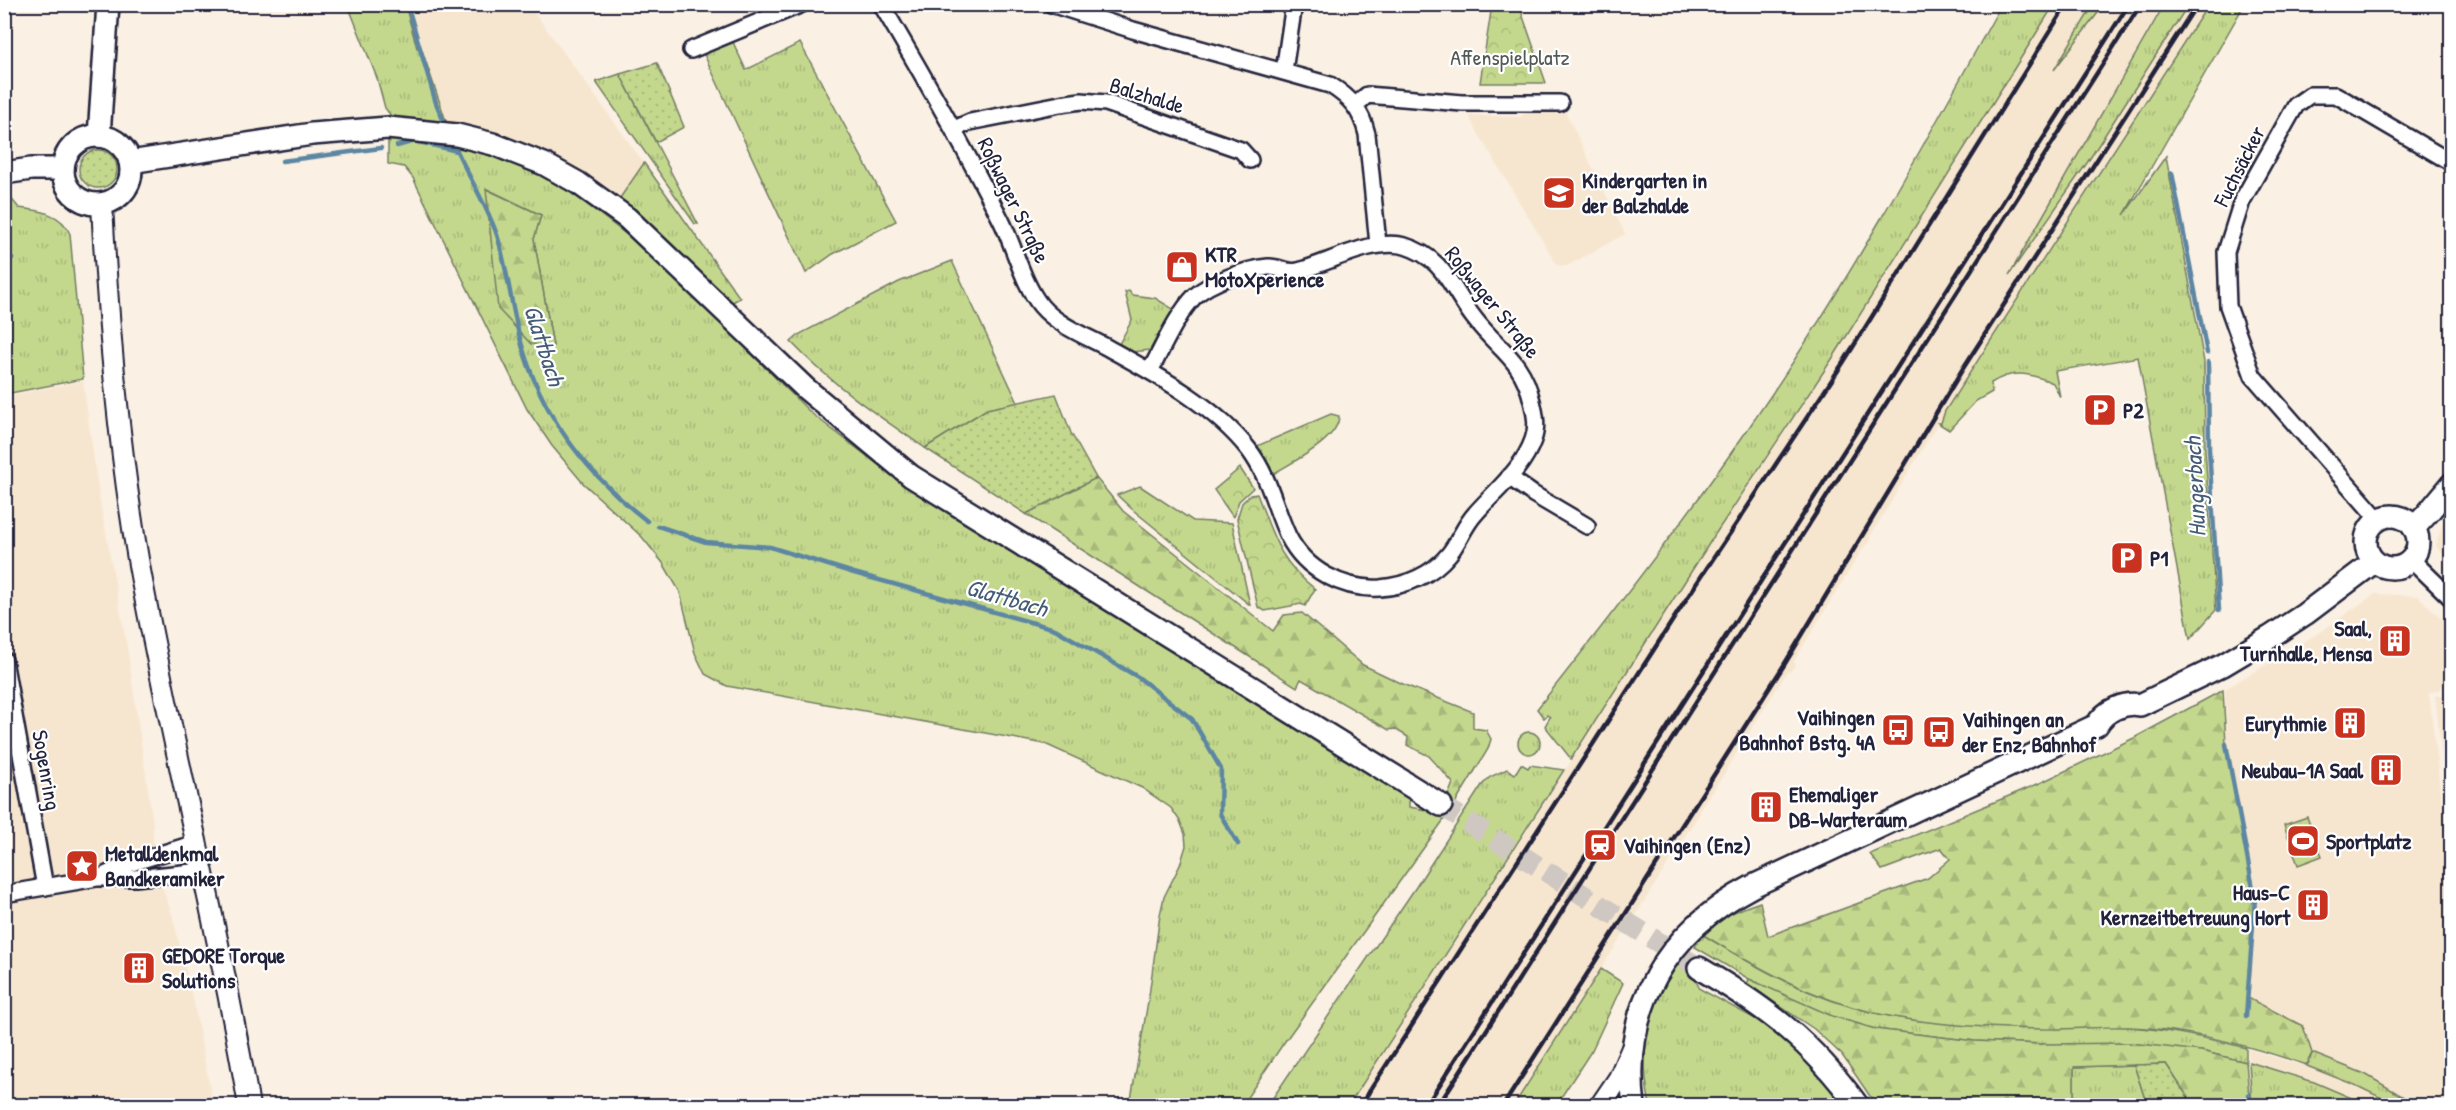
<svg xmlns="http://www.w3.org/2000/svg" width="2456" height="1110" font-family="'Patrick Hand',sans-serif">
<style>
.built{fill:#f7e6cf}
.grass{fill:url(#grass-tufts);stroke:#737d64;stroke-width:1.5;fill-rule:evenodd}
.forest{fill:url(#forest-firs);stroke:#737d64;stroke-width:1.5}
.park{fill:url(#park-crowns);stroke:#737d64;stroke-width:1.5}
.garden{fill:url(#garden-dots);stroke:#737d64;stroke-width:1.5}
.pitch{fill:#c4d88d;stroke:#737d64;stroke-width:1.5}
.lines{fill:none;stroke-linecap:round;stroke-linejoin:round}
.stream{stroke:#5d86a2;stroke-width:4.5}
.secondary-tunnel{stroke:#cfc7c1;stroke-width:21;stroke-dasharray:21 10;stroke-linecap:butt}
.minor-casing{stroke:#22223b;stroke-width:20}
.tertiary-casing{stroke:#22223b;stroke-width:24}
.secondary-casing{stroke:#22223b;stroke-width:26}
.minor{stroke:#fff;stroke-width:15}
.tertiary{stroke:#fff;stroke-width:20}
.secondary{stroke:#fff;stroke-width:21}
.rail{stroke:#22223b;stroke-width:4.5}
.labels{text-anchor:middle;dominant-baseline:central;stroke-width:4.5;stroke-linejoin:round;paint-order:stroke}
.park-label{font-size:22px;fill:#535954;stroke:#fff}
.street-label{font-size:22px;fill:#22223b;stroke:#fff}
.poi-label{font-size:22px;font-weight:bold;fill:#22223b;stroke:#fff;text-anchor:start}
.water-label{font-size:24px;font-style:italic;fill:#455c77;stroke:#fff}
</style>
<defs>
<pattern id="grass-tufts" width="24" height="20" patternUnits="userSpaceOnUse" patternTransform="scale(1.5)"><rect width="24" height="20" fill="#c4d88d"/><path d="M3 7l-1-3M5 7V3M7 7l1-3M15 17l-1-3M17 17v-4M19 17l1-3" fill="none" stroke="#a8b97b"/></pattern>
<pattern id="forest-firs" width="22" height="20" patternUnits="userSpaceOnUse" patternTransform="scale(1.5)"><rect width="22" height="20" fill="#c4d88d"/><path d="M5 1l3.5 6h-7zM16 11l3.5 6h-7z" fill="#a8b97b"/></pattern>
<pattern id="park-crowns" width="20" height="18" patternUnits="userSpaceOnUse" patternTransform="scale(1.5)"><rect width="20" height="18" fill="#c4d88d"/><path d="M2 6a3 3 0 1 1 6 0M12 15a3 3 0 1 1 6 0" fill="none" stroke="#a8b97b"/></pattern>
<pattern id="garden-dots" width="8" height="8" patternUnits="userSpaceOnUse" patternTransform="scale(1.5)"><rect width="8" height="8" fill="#c4d88d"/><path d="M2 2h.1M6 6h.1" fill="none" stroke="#a8b97b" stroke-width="1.8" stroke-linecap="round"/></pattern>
</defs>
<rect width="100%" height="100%" fill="#faf0e3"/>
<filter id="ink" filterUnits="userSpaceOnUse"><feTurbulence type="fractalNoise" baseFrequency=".0167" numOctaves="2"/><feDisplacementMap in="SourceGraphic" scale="12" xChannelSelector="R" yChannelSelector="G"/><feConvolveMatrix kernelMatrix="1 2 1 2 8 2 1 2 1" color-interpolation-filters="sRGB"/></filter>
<g filter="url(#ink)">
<g class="built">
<path d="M408,5H529L644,163L620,198L588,177L447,124Z"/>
<path d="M2054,5H2094L2056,67L2104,5H2164L2020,260L2087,163L2188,5H2208L1945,411L1943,420L1938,423L1870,537L1869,544L1865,545L1794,661L1795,665L1790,672H1787L1727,768V770L1699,810L1700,813L1673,854V856L1514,1105L1349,1106L1571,761L1618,682L1834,356Z"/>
<path d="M1531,109L1565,111L1625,234L1567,266L1557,265L1471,121L1470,115L1520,117Z"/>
<path d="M83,381L99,496L127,647L153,824V844L161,884L172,914L194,1004L213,1105L5,1106V396Z"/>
<path d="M2451,513V565L2436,546L2442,524Z"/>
<path d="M2375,594L2418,596L2451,628V679L2438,690L2429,693L2441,798L2451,851V1105H2417L2365,1074L2312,1053L2303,1026L2248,998L2256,899L2227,743L2225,689L2317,634Z"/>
<path d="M2451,694H2452L2451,831L2435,696Z"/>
<path d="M2248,1049L2319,1070L2396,1105H2368L2285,1072L2249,1062Z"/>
</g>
<g class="grass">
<path d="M2094,4L2104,5L2054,70Z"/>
<path d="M348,5H405L417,48L421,47L447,124L422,119L424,141L460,147L515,163L563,186L649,252L811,413L902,483L945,511L1409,794V807C1425,810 1433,813 1446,801L1453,807L1283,1044L1242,1105H1130L1149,996L1160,915L1164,897L1180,865L1186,846L1185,834L1180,821L1171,808L1142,788L1045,744L727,686L705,674L695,653L680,592L663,563L642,537L583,483L552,446L527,409L413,178L404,167L388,164V128L391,116L385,108L377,78ZM487,189L541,215L534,239L553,346Z"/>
<path d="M2001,5H2054L1834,356L1714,536L1571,759L1545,726L1550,717L1547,715L1544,718L1537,709C1610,617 1683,523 1750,426C1843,292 1923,147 2001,5Z"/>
<path d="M2164,5H2188L2087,163L2009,275Z"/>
<path d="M2208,5H2244L2124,215L2166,156L2204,362L2205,449L2216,610L2190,639L2138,357L2055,371L2060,397L2053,383C2030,373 2013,369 1991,383L1992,392L1976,401L1949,430L1938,423H1941L1945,411Z"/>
<path d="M731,38L746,70L800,43L896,221L833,254L806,273L702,50Z"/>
<path d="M620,74L698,224H695L596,82Z"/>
<path d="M644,163L740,298L729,304L620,198Z"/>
<path d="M4,190L19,208C38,210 62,213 70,234L83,379L5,394Z"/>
<path d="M952,261L1018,403L987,409L925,448C878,416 830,383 791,342L800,334L899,282Z"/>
<path d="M1129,291L1132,295L1155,298L1173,309L1150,350L1132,352L1119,344L1132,320L1125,292Z"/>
<path d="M1331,414L1339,416C1339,440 1292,462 1273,474L1257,446Z"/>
<path d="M1140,486L1193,521L1232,523L1250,605L1133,510L1117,495Z"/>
<circle cx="1529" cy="743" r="11"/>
<path d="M1521,764L1528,768L1530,765L1564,770L1349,1105H1268L1416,887L1482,785L1490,777L1507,769L1515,774Z"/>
<path d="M1702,934C1757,968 1812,999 1875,1013C1958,1032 2045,1022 2130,1027C2169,1030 2208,1038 2246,1048V1062L2201,1051L1975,1041L1875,1029L1832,1016L1788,998L1749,979L1695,947Z"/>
<path d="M1682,955L1700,989L1770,1027L1823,1077L1844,1105L1650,1106C1642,1065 1641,1023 1661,986C1666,975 1675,965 1682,955Z"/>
<path d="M1601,969L1623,983L1592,1050L1556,1105H1514Z"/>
<path d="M2312,1053L2365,1074L2417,1105H2396L2355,1085L2307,1066Z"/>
<path d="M2249,1062L2314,1082L2368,1105H2252Z"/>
<path d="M2134,1065L2147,1105H2092L2074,1099V1067Z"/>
</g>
<g class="forest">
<path d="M486,189L541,215L534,239L553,346L531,344L498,309Z"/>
<path d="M1096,478L1123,511L1273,631L1284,615L1302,613L1363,665L1405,685L1473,712V728L1486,730L1491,739L1488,749L1453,807L1446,801L1453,783L1429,756L1407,745L1408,737L1395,729L1389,730L1301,679L1297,687L1026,514Z"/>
<path d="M2223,690L2226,743L2255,899L2248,998L2303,1026L2312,1053L2306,1065C2251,1046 2188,1029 2129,1027C2100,1026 2071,1030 2042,1029C1991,1028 1925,1025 1875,1013C1812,998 1757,968 1702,934C1719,917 1737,910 1760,902L1768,936L1928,878L1950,859L1941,848L1882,870L1870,854L2040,783L2134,738Z"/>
<path d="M1749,979L1832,1016L1875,1029L1975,1041L2043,1044L2131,1043L2201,1051L2246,1062L2250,1105H2193L2166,1064L2074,1067V1099L2092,1105H1876L1842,1055L1814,1029L1747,984Z"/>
</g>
<g class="park">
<path d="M1492,5H1519L1546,83H1480Z"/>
<path d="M1240,468L1253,488L1239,501L1233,517L1214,490Z"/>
<path d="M1257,494C1273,535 1278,560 1315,589L1305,606L1301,604L1265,611L1258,607L1237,519L1242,503L1250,495Z"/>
</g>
<g class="garden">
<path d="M657,63L684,127L656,142L620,74Z"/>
<circle cx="98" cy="169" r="19"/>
<path d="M1056,394L1071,433L1096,478L1026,514L925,448L987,409Z"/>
<path d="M2166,1064L2193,1105H2147L2134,1065Z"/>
</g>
<path class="pitch" d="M2307,817L2322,856L2298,865L2284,825Z"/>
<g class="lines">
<g class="stream">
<path d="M407,4L436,103L446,127"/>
<path d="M452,140C466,173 485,201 497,235C508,270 511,307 521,342C541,415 588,475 647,521"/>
<path d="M397,146L415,141L457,151"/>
<path d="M282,161L381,148"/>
<path d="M2172,173L2207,353"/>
<path d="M4,263L12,258"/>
<path d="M2208,362L2209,449L2219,610"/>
<path d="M658,526L706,542L770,547L854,573L1055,629L1138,677L1192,719L1221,769L1220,814L1238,844"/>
<path d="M2226,744L2255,899L2246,1016"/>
<path d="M2249,1094L2251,1106"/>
</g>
<path class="secondary-tunnel" d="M1441,805L1699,968"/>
<g class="minor-casing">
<g id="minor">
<path d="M881,4C923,75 964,146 1001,220C1014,246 1023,284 1041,306C1057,325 1086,336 1108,348C1157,375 1214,405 1249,450C1270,478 1274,506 1288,536C1305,570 1343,590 1380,588C1406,586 1432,575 1449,554C1459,542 1464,526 1475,514C1494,492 1523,469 1533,440C1538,427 1535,413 1532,401C1522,358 1498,350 1474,318C1451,289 1445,258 1405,246C1374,237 1329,263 1298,271C1287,274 1279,266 1268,267C1247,269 1210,282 1195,296C1177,314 1162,349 1150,371"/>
<path d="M1051,4L1133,30L1330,85C1351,98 1361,110 1367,134L1378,244"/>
<path d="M691,50L802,4"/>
<path d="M1284,71L1294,4"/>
<path d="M1356,105L1367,95L1462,103H1560"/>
<path d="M954,129L970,122L1060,104L1081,101L1106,103L1241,150L1250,160"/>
<path d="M1509,477L1533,494L1587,526"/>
<path d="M2378,519L2253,376L2228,306L2226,252L2242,201L2296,105L2310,95H2336L2452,163"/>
<path d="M2411,559L2452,599"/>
<path d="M4,660L45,887"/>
<path d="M103,876L128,864L196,843"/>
<path d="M4,894L97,878H135L202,871"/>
</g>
</g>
<g class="tertiary-casing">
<g id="tertiary">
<path d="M102,204C108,325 118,445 139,565C172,746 218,924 249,1106"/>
<path d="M1600,1106L1619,1078L1632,1048"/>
</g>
</g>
<g class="secondary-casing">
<g id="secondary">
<path d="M99,136L108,4"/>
<circle cx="97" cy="170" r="34"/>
<path d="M130,162L312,134L388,128L457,135L493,144L544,164L578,183L627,218L805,388L911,476L1441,805"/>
<path d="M4,173L31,169H63"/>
<circle cx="2392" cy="542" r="26"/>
<path d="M2414,528L2427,514L2452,484"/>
<path d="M1699,968C1767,1008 1811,1041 1858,1106"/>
<path d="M1634,1106C1621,1007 1667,931 1753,886L2097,725C2105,710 2125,702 2140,705L2223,665L2270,637L2305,614L2374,562"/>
</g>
</g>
<use href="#minor" class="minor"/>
<use href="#tertiary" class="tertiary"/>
<use href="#secondary" class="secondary"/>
<g class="rail">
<path d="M1360,1106L1689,595L1843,363L2067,4"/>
<path d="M1426,1106L2129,4"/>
<path d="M1438,1106L2141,4"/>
<path d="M1503,1106L1784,665L1962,370L2197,4"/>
</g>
</g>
</g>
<defs>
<g id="school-square" transform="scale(1.725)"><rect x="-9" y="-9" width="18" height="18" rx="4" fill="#c8321e" stroke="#fff"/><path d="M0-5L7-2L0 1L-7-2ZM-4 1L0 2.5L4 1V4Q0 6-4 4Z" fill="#fff"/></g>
<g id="shop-square" transform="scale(1.725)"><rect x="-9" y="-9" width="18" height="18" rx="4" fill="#c8321e" stroke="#fff"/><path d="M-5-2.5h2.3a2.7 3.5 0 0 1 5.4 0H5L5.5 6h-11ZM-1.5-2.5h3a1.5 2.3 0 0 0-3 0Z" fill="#fff"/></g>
<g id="parking-square" transform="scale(1.725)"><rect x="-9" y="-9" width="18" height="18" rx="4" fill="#c8321e" stroke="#fff"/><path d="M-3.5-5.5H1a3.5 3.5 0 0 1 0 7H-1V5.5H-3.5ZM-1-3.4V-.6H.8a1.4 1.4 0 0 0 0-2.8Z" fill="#fff"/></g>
<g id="building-square" transform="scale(1.725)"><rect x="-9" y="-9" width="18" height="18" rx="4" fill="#c8321e" stroke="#fff"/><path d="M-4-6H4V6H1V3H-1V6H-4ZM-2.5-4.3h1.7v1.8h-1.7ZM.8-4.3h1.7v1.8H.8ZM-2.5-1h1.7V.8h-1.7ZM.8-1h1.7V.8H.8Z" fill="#fff"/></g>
<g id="bus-square" transform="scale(1.725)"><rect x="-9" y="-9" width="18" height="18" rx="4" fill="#c8321e" stroke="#fff"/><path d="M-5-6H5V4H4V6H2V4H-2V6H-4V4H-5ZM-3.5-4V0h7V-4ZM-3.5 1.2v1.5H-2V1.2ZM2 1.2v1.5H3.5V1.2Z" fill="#fff"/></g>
<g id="stadium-square" transform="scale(1.725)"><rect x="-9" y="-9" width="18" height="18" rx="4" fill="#c8321e" stroke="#fff"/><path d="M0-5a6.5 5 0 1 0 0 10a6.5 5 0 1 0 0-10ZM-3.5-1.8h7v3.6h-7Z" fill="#fff"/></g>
<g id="station-square" transform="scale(1.725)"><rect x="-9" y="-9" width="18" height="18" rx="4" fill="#c8321e" stroke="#fff"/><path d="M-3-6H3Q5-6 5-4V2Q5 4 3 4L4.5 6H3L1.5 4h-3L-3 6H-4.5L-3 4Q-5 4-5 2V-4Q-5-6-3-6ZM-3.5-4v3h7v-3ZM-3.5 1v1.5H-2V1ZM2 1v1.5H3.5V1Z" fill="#fff"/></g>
<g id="sight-square" transform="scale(1.725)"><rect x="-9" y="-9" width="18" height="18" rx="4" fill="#c8321e" stroke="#fff"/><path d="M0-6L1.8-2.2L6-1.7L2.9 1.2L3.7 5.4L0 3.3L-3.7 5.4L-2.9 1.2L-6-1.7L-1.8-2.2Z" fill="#fff"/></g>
</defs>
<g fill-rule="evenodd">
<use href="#school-square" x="1559" y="193"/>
<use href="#shop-square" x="1182" y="267"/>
<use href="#parking-square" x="2100" y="410"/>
<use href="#parking-square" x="2127" y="558"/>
<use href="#building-square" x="2395" y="641"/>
<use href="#building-square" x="2350" y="723"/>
<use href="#bus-square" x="1898" y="730"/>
<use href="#bus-square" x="1939" y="732"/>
<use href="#building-square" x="2386" y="770"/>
<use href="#building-square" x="1766" y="807"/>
<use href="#stadium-square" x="2303" y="841"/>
<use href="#station-square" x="1600" y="845"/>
<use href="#sight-square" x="82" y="866"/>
<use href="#building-square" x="2313" y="905"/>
<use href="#building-square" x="139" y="968"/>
</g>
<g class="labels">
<g class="park-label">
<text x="1510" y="57">Affenspielplatz</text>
</g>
<g class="street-label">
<text transform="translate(1147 95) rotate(17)">Balzhalde</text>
<text transform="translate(2239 166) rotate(-63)">Fuchsäcker</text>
<text transform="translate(1014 200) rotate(64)">Roßwager Straße</text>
<text transform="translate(1493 302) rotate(51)">Roßwager Straße</text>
<text transform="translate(47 770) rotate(80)">Sogenring</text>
</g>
<g class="poi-label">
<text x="1582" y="180">Kindergarten in<tspan x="1582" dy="25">der Balzhalde</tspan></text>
<text x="1205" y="254">KTR<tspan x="1205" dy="25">MotoXperience</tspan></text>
<text x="2123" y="410">P2</text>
<text x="2150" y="558">P1</text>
<text x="2372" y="628" text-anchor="end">Saal,<tspan x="2372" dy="25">Turnhalle, Mensa</tspan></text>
<text x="1875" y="717" text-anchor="end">Vaihingen<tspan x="1875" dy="25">Bahnhof Bstg. 4A</tspan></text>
<text x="1962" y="719">Vaihingen an<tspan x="1962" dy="25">der Enz, Bahnhof</tspan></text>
<text x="2327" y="723" text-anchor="end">Eurythmie</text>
<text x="2363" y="770" text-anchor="end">Neubau-1A Saal</text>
<text x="1789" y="794">Ehemaliger<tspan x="1789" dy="25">DB-Warteraum</tspan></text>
<text x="2326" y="841">Sportplatz</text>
<text x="1623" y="845">Vaihingen (Enz)</text>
<text x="105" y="853">Metalldenkmal<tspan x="105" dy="25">Bandkeramiker</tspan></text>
<text x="2290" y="892" text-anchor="end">Haus-C<tspan x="2290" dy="25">Kernzeitbetreuung Hort</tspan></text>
<text x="162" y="955">GEDORE Torque<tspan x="162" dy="25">Solutions</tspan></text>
</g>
<g class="water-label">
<text transform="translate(545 345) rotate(72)">Glattbach</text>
<text transform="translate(2194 487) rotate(-93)">Hungerbach</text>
<text transform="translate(1007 597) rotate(16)">Glattbach</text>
</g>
</g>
<rect width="2456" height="1110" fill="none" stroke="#fff" stroke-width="24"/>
<rect x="12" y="12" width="2432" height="1086" fill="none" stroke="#22223b" stroke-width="2" filter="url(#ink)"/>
</svg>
